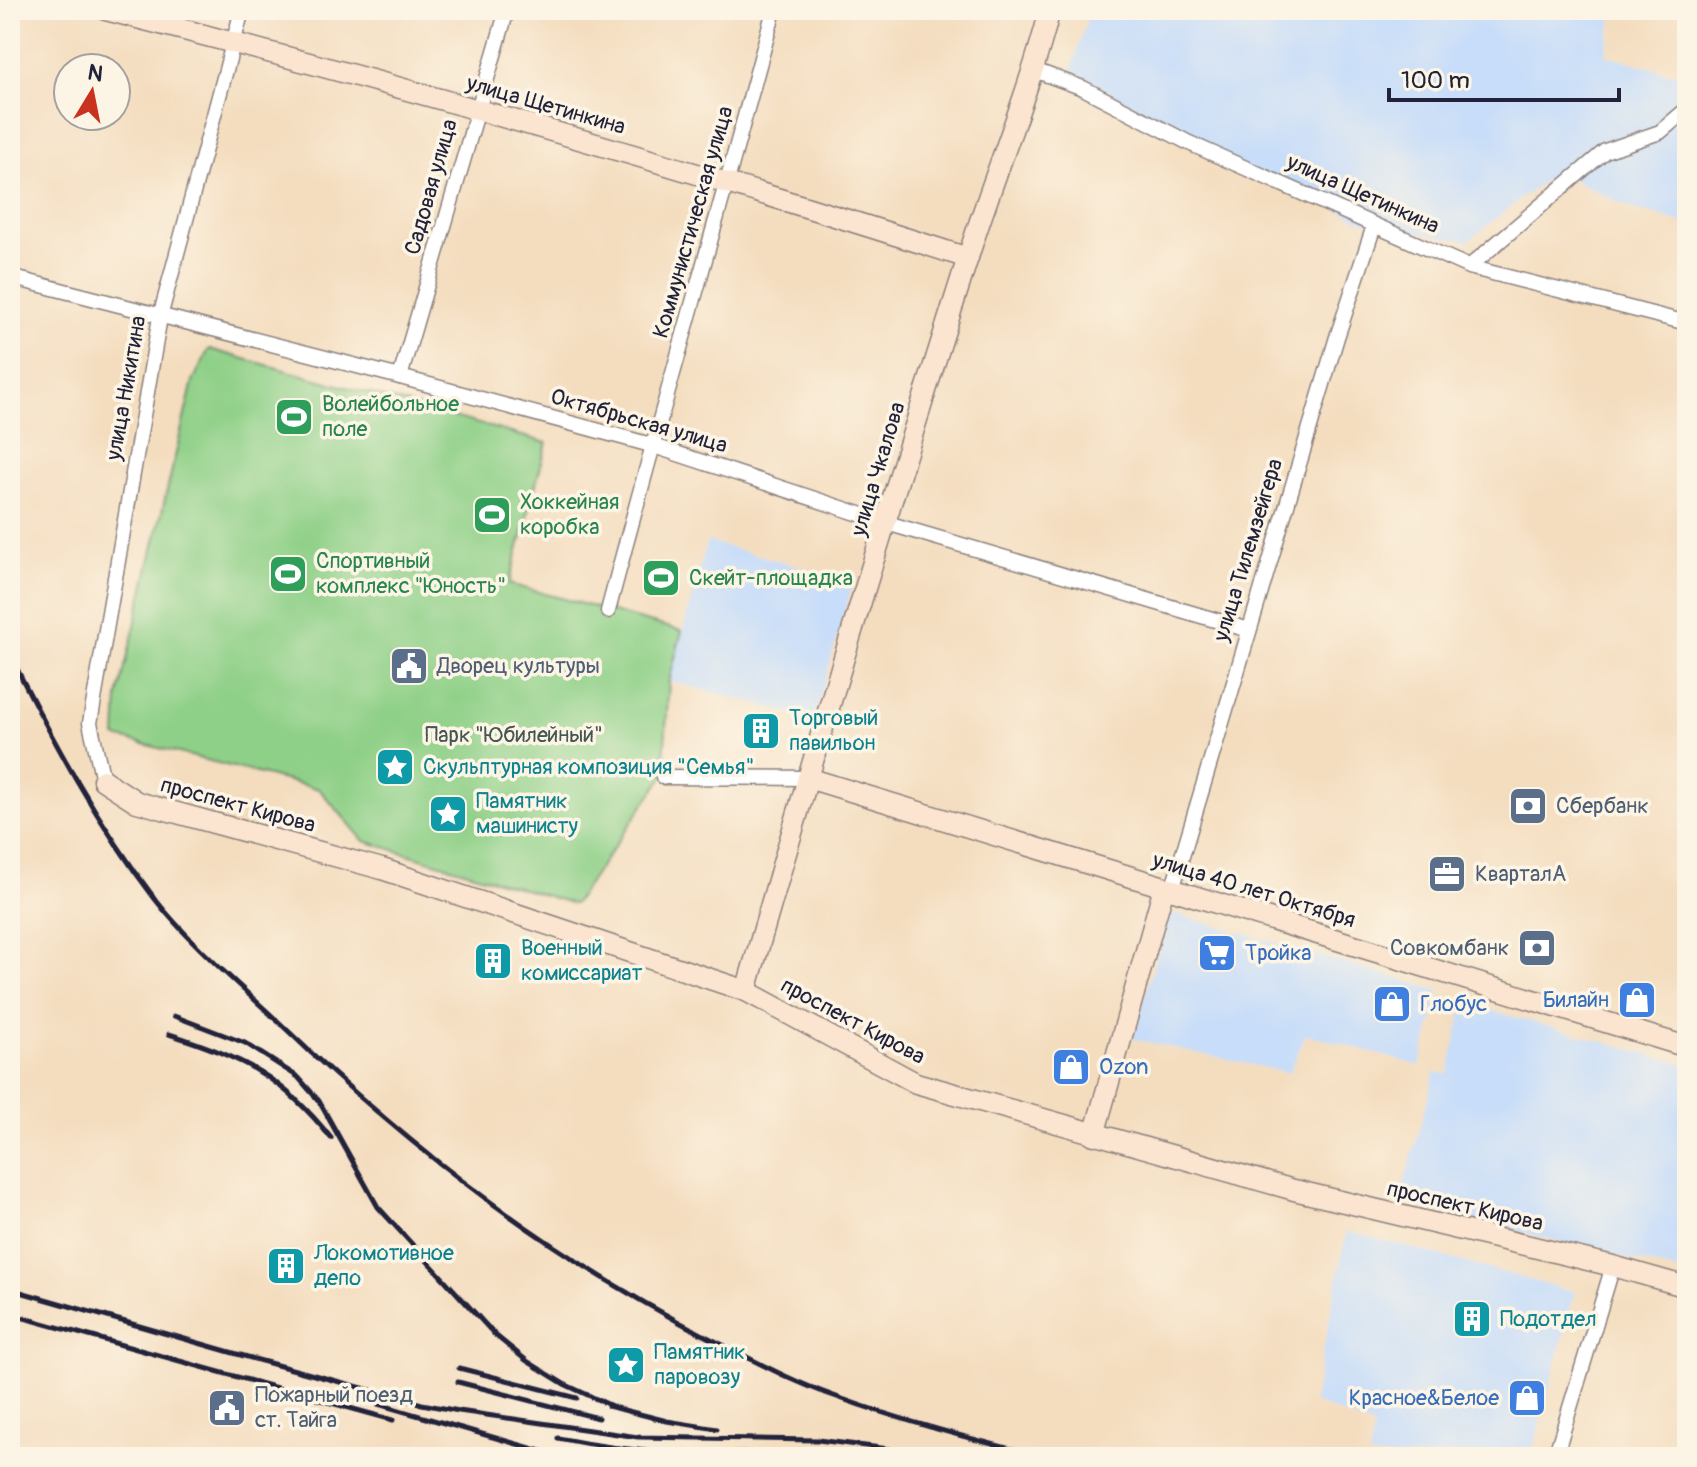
<svg xmlns="http://www.w3.org/2000/svg" width="1697" height="1467" font-family="Pangolin,sans-serif">
<style>
.built{fill:#c7ddf9}
.green{fill:#8fd088;stroke:#587962;stroke-width:2}
.lines{fill:none;stroke-linecap:round;stroke-linejoin:round}
.street-casing{stroke:#8b807d;stroke-width:17}
.secondary-casing{stroke:#8b807d;stroke-width:23}
.street{stroke:#fff;stroke-width:14}
.secondary{stroke:#fce5d0;stroke-width:20}
.rail{stroke:#22223b;stroke-width:5}
.labels{text-anchor:middle;dominant-baseline:central;stroke-width:7;stroke-linejoin:round;paint-order:stroke}
.street-label{font-size:22px;fill:#22223b;stroke:#fcf5e5}
.leisure-label{font-size:22px;fill:#27864d;stroke:#fcf5e5;text-anchor:start}
.service-label{font-size:22px;fill:#4e5e75;stroke:#fcf5e5;text-anchor:start}
.culture-label{font-size:22px;fill:#0d838f;stroke:#fcf5e5;text-anchor:start}
.park-label{font-size:22px;fill:#435652;stroke:#fcf5e5}
.shop-label{font-size:22px;fill:#366cbe;stroke:#fcf5e5;text-anchor:start}
</style>
<rect width="100%" height="100%" fill="#fcf5e5"/>
<filter id="ink" filterUnits="userSpaceOnUse"><feTurbulence type="fractalNoise" baseFrequency=".0125" numOctaves="2"/><feDisplacementMap in="SourceGraphic" scale="16" xChannelSelector="R" yChannelSelector="G"/><feConvolveMatrix kernelMatrix="1 2 1 2 8 2 1 2 1" color-interpolation-filters="sRGB"/></filter>
<filter id="wash" filterUnits="userSpaceOnUse"><feTurbulence type="fractalNoise" baseFrequency=".006" numOctaves="4" result="noise"/><feDisplacementMap in="SourceGraphic" scale="32" xChannelSelector="R" yChannelSelector="G"/><feGaussianBlur stdDeviation="1.8" result="paint"/><feColorMatrix in="noise" values="0 0 0 0 0 0 0 0 0 0 0 0 0 0 0 0 0 1.4 0 .05"/><feComposite in="paint" operator="in"/></filter>
<g filter="url(#wash)">
<rect width="100%" height="100%" fill="#f4ddbf"/>
<g class="built">
<path d="M1090,10H1613L1606,55L1687,78V224L1630,208L1556,171L1468,241L1372,225L1230,162L1071,70Z"/>
<path d="M707,541L853,582L814,719L669,681Z"/>
<path d="M1169,912L1440,991L1420,1066L1306,1034L1289,1073L1133,1039Z"/>
<path d="M1464,1003L1687,1065V1273L1399,1202L1435,1072L1448,1074Z"/>
<path d="M1347,1231L1575,1292L1531,1457H1369L1374,1427L1313,1402Z"/>
<path d="M1687,1327V1388L1672,1384Z"/>
</g>
<path class="green" d="M209,349L547,443L509,584L682,631L669,681L663,777L574,904L364,841L319,789L116,737L118,697L193,381Z"/>
</g>
<g filter="url(#ink)">
<g class="lines">
<g class="street-casing">
<g id="street">
<path d="M1034,70L1083,88L1189,143L1469,267L1687,323"/>
<path d="M1469,267L1605,151L1660,132L1687,109"/>
<path d="M10,277L400,377L651,445L887,523L1249,630"/>
<path d="M400,377L507,10"/>
<path d="M608,611C661,410 720,211 774,10"/>
<path d="M663,777L808,778"/>
<path d="M103,780L90,723L160,317L242,10"/>
<path d="M1172,890L1337,337L1374,226"/>
<path d="M1555,1457L1613,1266"/>
</g>
</g>
<g class="secondary-casing">
<g id="secondary">
<path d="M106,10C396,83 683,167 968,258"/>
<path d="M808,778L1687,1047"/>
<path d="M103,780L137,802L382,869L746,991L916,1083L1294,1190L1613,1266L1687,1287"/>
<path d="M746,991C817,743 892,496 970,251C996,170 1029,92 1050,10"/>
<path d="M1094,1135L1164,887"/>
</g>
</g>
<use href="#street" class="street"/>
<use href="#secondary" class="secondary"/>
<g class="rail">
<path d="M10,655C52,739 98,824 155,899C189,943 244,989 285,1028C414,1152 552,1257 711,1339C751,1359 791,1381 834,1396C902,1421 972,1439 1042,1457"/>
<path d="M174,1016L245,1043L298,1077L319,1101L378,1207L495,1335L527,1361L564,1384L616,1408"/>
<path d="M169,1034C242,1057 283,1077 331,1138"/>
<path d="M10,1289L258,1360L422,1404L459,1411L638,1437L818,1440L952,1457"/>
<path d="M10,1314L393,1420"/>
<path d="M459,1368L577,1398"/>
<path d="M458,1382L598,1418"/>
<path d="M378,1404L562,1457"/>
<path d="M608,1406L667,1421L717,1429"/>
<path d="M558,1438C596,1446 636,1451 675,1453C737,1455 799,1450 861,1457"/>
</g>
</g>
</g>
<defs>
<g id="stadium-square" transform="scale(2)"><rect x="-9" y="-9" width="18" height="18" rx="4" fill="#2e9e5b" stroke="#fcf5e5"/><path d="M0-5a6.5 5 0 1 0 0 10a6.5 5 0 1 0 0-10ZM-3.5-1.8h7v3.6h-7Z" fill="#fff"/></g>
<g id="civic-square" transform="scale(2)"><rect x="-9" y="-9" width="18" height="18" rx="4" fill="#5c6f8a" stroke="#fcf5e5"/><path d="M-.6-6.5H3V-4.5H.6V-3L4-1V1h2V6H-6V1h2V-1L-.6-3ZM-1.2 2.5V6h2.4V2.5Z" fill="#fff"/></g>
<g id="building-square" transform="scale(2)"><rect x="-9" y="-9" width="18" height="18" rx="4" fill="#0f9aa8" stroke="#fcf5e5"/><path d="M-4-6H4V6H1V3H-1V6H-4ZM-2.5-4.3h1.7v1.8h-1.7ZM.8-4.3h1.7v1.8H.8ZM-2.5-1h1.7V.8h-1.7ZM.8-1h1.7V.8H.8Z" fill="#fff"/></g>
<g id="sight-square" transform="scale(2)"><rect x="-9" y="-9" width="18" height="18" rx="4" fill="#0f9aa8" stroke="#fcf5e5"/><path d="M0-6L1.8-2.2L6-1.7L2.9 1.2L3.7 5.4L0 3.3L-3.7 5.4L-2.9 1.2L-6-1.7L-1.8-2.2Z" fill="#fff"/></g>
<g id="bank-square" transform="scale(2)"><rect x="-9" y="-9" width="18" height="18" rx="4" fill="#5c6f8a" stroke="#fcf5e5"/><path d="M-6-4H6V4H-6ZM0-2.3a2.3 2.3 0 1 0 0 4.6a2.3 2.3 0 1 0 0-4.6Z" fill="#fff"/></g>
<g id="office-square" transform="scale(2)"><rect x="-9" y="-9" width="18" height="18" rx="4" fill="#5c6f8a" stroke="#fcf5e5"/><path d="M-6-3h4V-5.5h4V-3h4V5H-6ZM-1-4.5V-3h2v-1.5ZM-6 0V1H6V0Z" fill="#fff"/></g>
<g id="supermarket-square" transform="scale(2)"><rect x="-9" y="-9" width="18" height="18" rx="4" fill="#3f7fe0" stroke="#fcf5e5"/><path d="M-6-5.5h2.5l.6 2H6L4.5 2H-2.5L-4.4-4H-6ZM-1.5 3.2a1.3 1.3 0 1 0 .1 0ZM3 3.2a1.3 1.3 0 1 0 .1 0Z" fill="#fff"/></g>
<g id="shop-square" transform="scale(2)"><rect x="-9" y="-9" width="18" height="18" rx="4" fill="#3f7fe0" stroke="#fcf5e5"/><path d="M-5-2.5h2.3a2.7 3.5 0 0 1 5.4 0H5L5.5 6h-11ZM-1.5-2.5h3a1.5 2.3 0 0 0-3 0Z" fill="#fff"/></g>
</defs>
<g fill-rule="evenodd">
<use href="#stadium-square" x="294" y="417"/>
<use href="#stadium-square" x="492" y="515"/>
<use href="#stadium-square" x="288" y="574"/>
<use href="#stadium-square" x="661" y="578"/>
<use href="#civic-square" x="409" y="666"/>
<use href="#building-square" x="761" y="731"/>
<use href="#sight-square" x="395" y="767"/>
<use href="#bank-square" x="1528" y="806"/>
<use href="#sight-square" x="448" y="814"/>
<use href="#office-square" x="1447" y="874"/>
<use href="#bank-square" x="1537" y="948"/>
<use href="#supermarket-square" x="1217" y="953"/>
<use href="#building-square" x="493" y="961"/>
<use href="#shop-square" x="1637" y="1000"/>
<use href="#shop-square" x="1392" y="1004"/>
<use href="#shop-square" x="1071" y="1067"/>
<use href="#building-square" x="286" y="1266"/>
<use href="#building-square" x="1472" y="1319"/>
<use href="#sight-square" x="626" y="1365"/>
<use href="#shop-square" x="1527" y="1398"/>
<use href="#civic-square" x="227" y="1408"/>
</g>
<g class="labels">
<g class="street-label">
<text transform="translate(546 105) rotate(16)">улица Щетинкина</text>
<text transform="translate(431 187) rotate(-74)">Садовая улица</text>
<text transform="translate(1363 194) rotate(24)">улица Щетинкина</text>
<text transform="translate(693 222) rotate(-74)">Коммунистическая улица</text>
<text transform="translate(126 388) rotate(-80)">улица Никитина</text>
<text transform="translate(639 421) rotate(16)">Октябрьская улица</text>
<text transform="translate(878 469) rotate(-73)">улица Чкалова</text>
<text transform="translate(1248 550) rotate(-73)">улица Тилемзейгера</text>
<text transform="translate(238 805) rotate(15)">проспект Кирова</text>
<text transform="translate(1254 890) rotate(17)">улица 40 лет Октября</text>
<text transform="translate(853 1021) rotate(28)">проспект Кирова</text>
<text transform="translate(1465 1206) rotate(13)">проспект Кирова</text>
</g>
<g class="leisure-label">
<text x="322" y="404">Волейбольное<tspan x="322" dy="25">поле</tspan></text>
<text x="520" y="502">Хоккейная<tspan x="520" dy="25">коробка</tspan></text>
<text x="316" y="561">Спортивный<tspan x="316" dy="25">комплекс "Юность"</tspan></text>
<text x="689" y="578">Скейт-площадка</text>
</g>
<g class="service-label">
<text x="437" y="666">Дворец культуры</text>
<text x="1556" y="806">Сбербанк</text>
<text x="1475" y="874">КварталА</text>
<text x="1509" y="948" text-anchor="end">Совкомбанк</text>
<text x="255" y="1395">Пожарный поезд<tspan x="255" dy="25">ст. Тайга</tspan></text>
</g>
<g class="culture-label">
<text x="789" y="718">Торговый<tspan x="789" dy="25">павильон</tspan></text>
<text x="423" y="767">Скульптурная композиция "Семья"</text>
<text x="476" y="801">Памятник<tspan x="476" dy="25">машинисту</tspan></text>
<text x="521" y="948">Военный<tspan x="521" dy="25">комиссариат</tspan></text>
<text x="314" y="1253">Локомотивное<tspan x="314" dy="25">депо</tspan></text>
<text x="1500" y="1319">Подотдел</text>
<text x="654" y="1352">Памятник<tspan x="654" dy="25">паровозу</tspan></text>
</g>
<g class="park-label">
<text x="514" y="735">Парк "Юбилейный"</text>
</g>
<g class="shop-label">
<text x="1245" y="953">Тройка</text>
<text x="1609" y="1000" text-anchor="end">Билайн</text>
<text x="1420" y="1004">Глобус</text>
<text x="1099" y="1067">Ozon</text>
<text x="1499" y="1398" text-anchor="end">Красное&amp;Белое</text>
</g>
</g>
<rect width="1697" height="1467" fill="none" stroke="#fcf5e5" stroke-width="40"/>
<g transform="translate(92 92) rotate(10)"><circle r="38" fill="#fcf5e5" stroke="#a5a1a1" stroke-width="2"/>
<path d="M0-6L14 30L0 20L-14 30Z" fill="#c8321e"/>
<text y="-12" font-size="22" font-weight="bold" text-anchor="middle" fill="#22223b">N</text>
</g>
<path d="M1389 88v12h230v-12" fill="none" stroke="#22223b" stroke-width="4"/>
<text x="1401" y="88" font-size="24" fill="#22223b" stroke="#fcf5e5" stroke-width="6" paint-order="stroke">100 m</text>
</svg>
